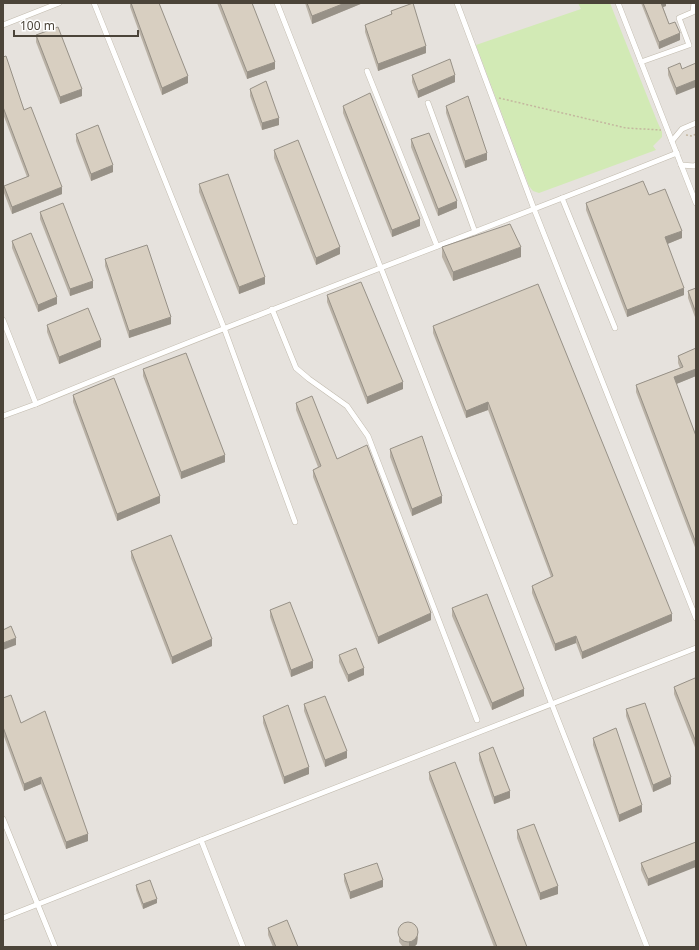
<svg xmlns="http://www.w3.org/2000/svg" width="699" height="950" font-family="'Noto Sans',sans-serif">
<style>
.industrial{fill:#e6e2dd}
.green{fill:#d2eab5}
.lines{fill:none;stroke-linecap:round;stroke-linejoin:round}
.lane-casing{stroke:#c2bbae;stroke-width:6}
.path{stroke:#c4b79f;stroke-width:1.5;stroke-dasharray:2 2;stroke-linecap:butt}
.lane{stroke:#fff;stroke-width:5}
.wall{fill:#bab2a6}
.shaded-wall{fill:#979187}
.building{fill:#d8cfc1;stroke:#979187}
</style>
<rect width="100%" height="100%" fill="#f6f3ec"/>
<rect class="industrial" x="3" y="3" width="693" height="944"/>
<path class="green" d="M578,3H610L657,121L662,132V137L653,146L656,150L539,193L533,191L529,186L476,45L581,9Z"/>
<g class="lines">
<g class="lane-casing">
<g id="lane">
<path d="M94,3L224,328L295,522"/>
<path d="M277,3L647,947"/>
<path d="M457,3L534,209L696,618"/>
<path d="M618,3L696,203"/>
<path d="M3,25L59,3"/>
<path d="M641,62L689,45L679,18L693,12L694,3"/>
<path d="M367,71L437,246"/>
<path d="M428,103L475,232"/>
<path d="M672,141L682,129L696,123"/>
<path d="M681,165L694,166L696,165"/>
<path d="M562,198L615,328"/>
<path d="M272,309L296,368L309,379L347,406L368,436L477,720"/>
<path d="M3,320L36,404C248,316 464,238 677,153"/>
<path d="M3,416L36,404"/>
<path d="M3,819L55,947"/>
<path d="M201,840L243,947"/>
<path d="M3,918L201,840L696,648"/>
</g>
</g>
<g class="path">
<path d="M499,98L626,128L661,130"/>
<path d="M686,135L692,136L696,134"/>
</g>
<use href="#lane" class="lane"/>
</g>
<g class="wall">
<path d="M130,3H159L188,83L162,95L130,7Z"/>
<path d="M217,3H252L275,69L247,79Z"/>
<path d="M305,3H363L312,24Z"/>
<path d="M641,3H666V6L663,7L669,24L680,40L659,49Z"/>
<path d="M391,11L426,53L378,71L365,32V25L391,14Z"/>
<path d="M36,35L82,96L60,104L36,42Z"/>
<path d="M3,57L24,110L62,194L12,214L4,193V186L27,177L3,114Z"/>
<path d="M668,68L682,69L676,95L668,75Z"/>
<path d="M412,75L455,82L418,98L412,82Z"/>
<path d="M250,89L279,125L262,130L250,96Z"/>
<path d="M343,106L420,226L392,237L343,113Z"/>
<path d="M446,106L487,160L465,168L446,113Z"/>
<path d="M76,134L113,172L91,181L76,141Z"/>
<path d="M411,139L457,208L438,216L411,147Z"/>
<path d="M274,150L340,254L316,265L274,158Z"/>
<path d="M199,184L265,284L239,294L199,192Z"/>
<path d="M649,195L682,238L667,244L684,295L627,317L586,210V203Z"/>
<path d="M40,212L93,288L70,296L40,219Z"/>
<path d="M12,241L57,304L38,312L12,248Z"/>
<path d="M442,247L521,257L453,281L442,257Z"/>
<path d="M105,259L171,324L129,338L105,266Z"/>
<path d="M696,288V320L688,298V291Z"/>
<path d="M327,295L403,389L367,404L327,302Z"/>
<path d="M47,325L101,347L59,364L47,332Z"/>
<path d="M433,326L672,621L582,659L576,643L555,651L532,593V586L551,577L488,410L466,418L433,333Z"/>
<path d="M696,348V376L676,384L696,436V550L636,392V385L680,368L678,363V356Z"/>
<path d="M143,369L225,462L181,479L143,376Z"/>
<path d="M73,395L160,503L117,521L73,402Z"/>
<path d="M296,403L337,459L431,620L378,644L313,477V470L318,467L296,410Z"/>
<path d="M390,449L442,503L412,516L390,457Z"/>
<path d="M131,551L212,646L172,664L131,558Z"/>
<path d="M452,608L524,696L492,710L452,616Z"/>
<path d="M270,610L313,668L291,677L270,617Z"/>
<path d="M339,655L364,675L348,682L339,662Z"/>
<path d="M696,681V750L674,694V687Z"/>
<path d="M3,698L21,723L88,841L66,849L41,784L24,791L3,734Z"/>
<path d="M304,704L347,758L325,767L304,711Z"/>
<path d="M626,709L671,784L653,792L626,716Z"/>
<path d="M263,716L309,774L284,784L263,723Z"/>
<path d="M593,738L642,812L619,822L593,745Z"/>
<path d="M479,753L510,798L494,804L479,760Z"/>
<path d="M429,772L527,947H494L429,779Z"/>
<path d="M517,830L558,894L540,900L517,838Z"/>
<path d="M696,842L648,886L641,870V863Z"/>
<path d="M344,874L383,887L350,899L344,881Z"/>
<path d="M136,885L157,903L143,909L136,890Z"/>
<path d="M268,928L298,947H273L268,935Z"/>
<path d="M399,929L418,937L417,944L414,947H403L399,942Z"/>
</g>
<g class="shaded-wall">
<path d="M345,3H363L312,24V16Z"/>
<path d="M660,3H666V6L660,8Z"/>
<path d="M680,33V40L659,49V42Z"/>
<path d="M426,46V53L378,71V64Z"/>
<path d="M275,62V69L247,79V72Z"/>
<path d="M455,75V82L418,98V91Z"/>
<path d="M188,76V83L162,95V88Z"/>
<path d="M696,80V87L676,95V88Z"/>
<path d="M82,89V96L60,104V97Z"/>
<path d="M279,118V125L262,130V123Z"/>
<path d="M487,153V160L465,168V161Z"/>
<path d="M113,165V172L91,181V174Z"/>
<path d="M62,187V194L12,214V207Z"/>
<path d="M457,201V208L438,216V209Z"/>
<path d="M420,219V226L392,237V230Z"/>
<path d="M682,231V238L665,245V237Z"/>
<path d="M340,247V254L316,265V258Z"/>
<path d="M521,247V257L453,281V272Z"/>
<path d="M265,277V284L239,294V287Z"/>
<path d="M93,281V288L70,296V289Z"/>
<path d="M684,288V295L627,317V310Z"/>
<path d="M57,297V304L38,312V305Z"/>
<path d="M171,317V324L129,338V331Z"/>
<path d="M101,340V347L59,364V357Z"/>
<path d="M696,369V376L674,385V377Z"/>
<path d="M403,382V389L367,404V397Z"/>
<path d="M488,402V410L466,418V411Z"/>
<path d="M225,455V462L181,479V472Z"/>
<rect x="3" y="481" width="1" height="7"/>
<path d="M160,496V503L117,521V514Z"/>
<path d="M442,496V503L412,516V509Z"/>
<path d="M431,613V620L378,644V637Z"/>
<path d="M672,614V621L582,659V652Z"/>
<path d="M576,636V643L555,651V644Z"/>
<path d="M16,638V645L3,650V643Z"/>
<path d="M212,639V646L172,664V657Z"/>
<path d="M313,661V668L291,677V670Z"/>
<path d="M364,668V675L348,682V675Z"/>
<path d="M524,689V696L492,710V703Z"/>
<path d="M347,751V758L325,767V760Z"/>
<path d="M309,767V774L284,784V777Z"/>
<path d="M41,777V784L24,791V784Z"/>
<path d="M671,777V784L653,792V785Z"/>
<path d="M510,791V798L494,804V797Z"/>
<path d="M642,805V812L619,822V815Z"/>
<path d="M88,834V841L66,849V842Z"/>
<path d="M696,860V867L648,886V879Z"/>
<path d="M383,880V887L350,899V892Z"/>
<path d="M558,886V894L540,900V893Z"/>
<path d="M157,899V903L143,909V904Z"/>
<path d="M418,930L417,944L414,947H409V942Z"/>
</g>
<g class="building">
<path d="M131,3H159L188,76L162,88Z"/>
<path d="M220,3H252L275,62L247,72Z"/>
<path d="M307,3H345L312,16Z"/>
<path d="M413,3L426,46L378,64L365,25L392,14L391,11Z"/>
<path d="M643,3H661L669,24L675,22L680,33L659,42Z"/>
<path d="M58,27L82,89L60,97L36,35Z"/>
<path d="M6,56L24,110L31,107L62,187L12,207L4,186L29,176L3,107V57Z"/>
<path d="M450,59L455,75L418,91L412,75Z"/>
<path d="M680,63L682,69L696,63V80L676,88L668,68Z"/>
<path d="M266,81L279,118L262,123L250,89Z"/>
<path d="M370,93L420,219L392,230L343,106Z"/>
<path d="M468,96L487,153L465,161L446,106Z"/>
<path d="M98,125L113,165L91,174L76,134Z"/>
<path d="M429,133L457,201L438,209L411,139Z"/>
<path d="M298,140L340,247L316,258L274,150Z"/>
<path d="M228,174L265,277L239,287L199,184Z"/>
<path d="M643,181L649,195L665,189L682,231L665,237L684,288L627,310L586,203Z"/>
<path d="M63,203L93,281L70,289L40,212Z"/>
<path d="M510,224L521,247L453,272L442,247Z"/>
<path d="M31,233L57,297L38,305L12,241Z"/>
<path d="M147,245L171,317L129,331L105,259Z"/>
<path d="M361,282L403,382L367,397L327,295Z"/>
<path d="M538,284L672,614L582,652L576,636L555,644L532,586L553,576L488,402L466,411L433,326Z"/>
<path d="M696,288V313L688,291Z"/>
<path d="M88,308L101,340L59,357L47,325Z"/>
<path d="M696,348V369L674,377L696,436V543L636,385L683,367L678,356Z"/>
<path d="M186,353L225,455L181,472L143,369Z"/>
<path d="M114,378L160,496L117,514L73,395Z"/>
<path d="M312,396L337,459L367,445L431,613L378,637L313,470L321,466L296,403Z"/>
<path d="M422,436L442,496L412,509L390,449Z"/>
<path d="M171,535L212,639L172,657L131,551Z"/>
<path d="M487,594L524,689L492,703L452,608Z"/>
<path d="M290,602L313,661L291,670L270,610Z"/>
<path d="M11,626L16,638L3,643V630Z"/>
<path d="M356,648L364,668L348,675L339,655Z"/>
<path d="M695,678L696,681V742L674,687Z"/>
<path d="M11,695L21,723L45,711L88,834L66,842L41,777L24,784L3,727V698Z"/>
<path d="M325,696L347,751L325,760L304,704Z"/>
<path d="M645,703L671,777L653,785L626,709Z"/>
<path d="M288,705L309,767L284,777L263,716Z"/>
<path d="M616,728L642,805L619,815L593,738Z"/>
<path d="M493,747L510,791L494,797L479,753Z"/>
<path d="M455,762L527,947H497L429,772Z"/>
<path d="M534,824L558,886L540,893L517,830Z"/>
<path d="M696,842V860L648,879L641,863Z"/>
<path d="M377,863L383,880L350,892L344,874Z"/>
<path d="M150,880L157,899L143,904L136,885Z"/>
<path d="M287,920L298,947H276L268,928Z"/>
<circle cx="408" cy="932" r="10"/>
</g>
<rect width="699" height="950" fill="none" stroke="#4b4439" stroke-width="8"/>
<path d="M14 30v6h124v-6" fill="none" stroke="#4b4439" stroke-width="2"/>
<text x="20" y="30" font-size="12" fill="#4b4439" stroke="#ffffff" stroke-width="3" paint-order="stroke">100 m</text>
</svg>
